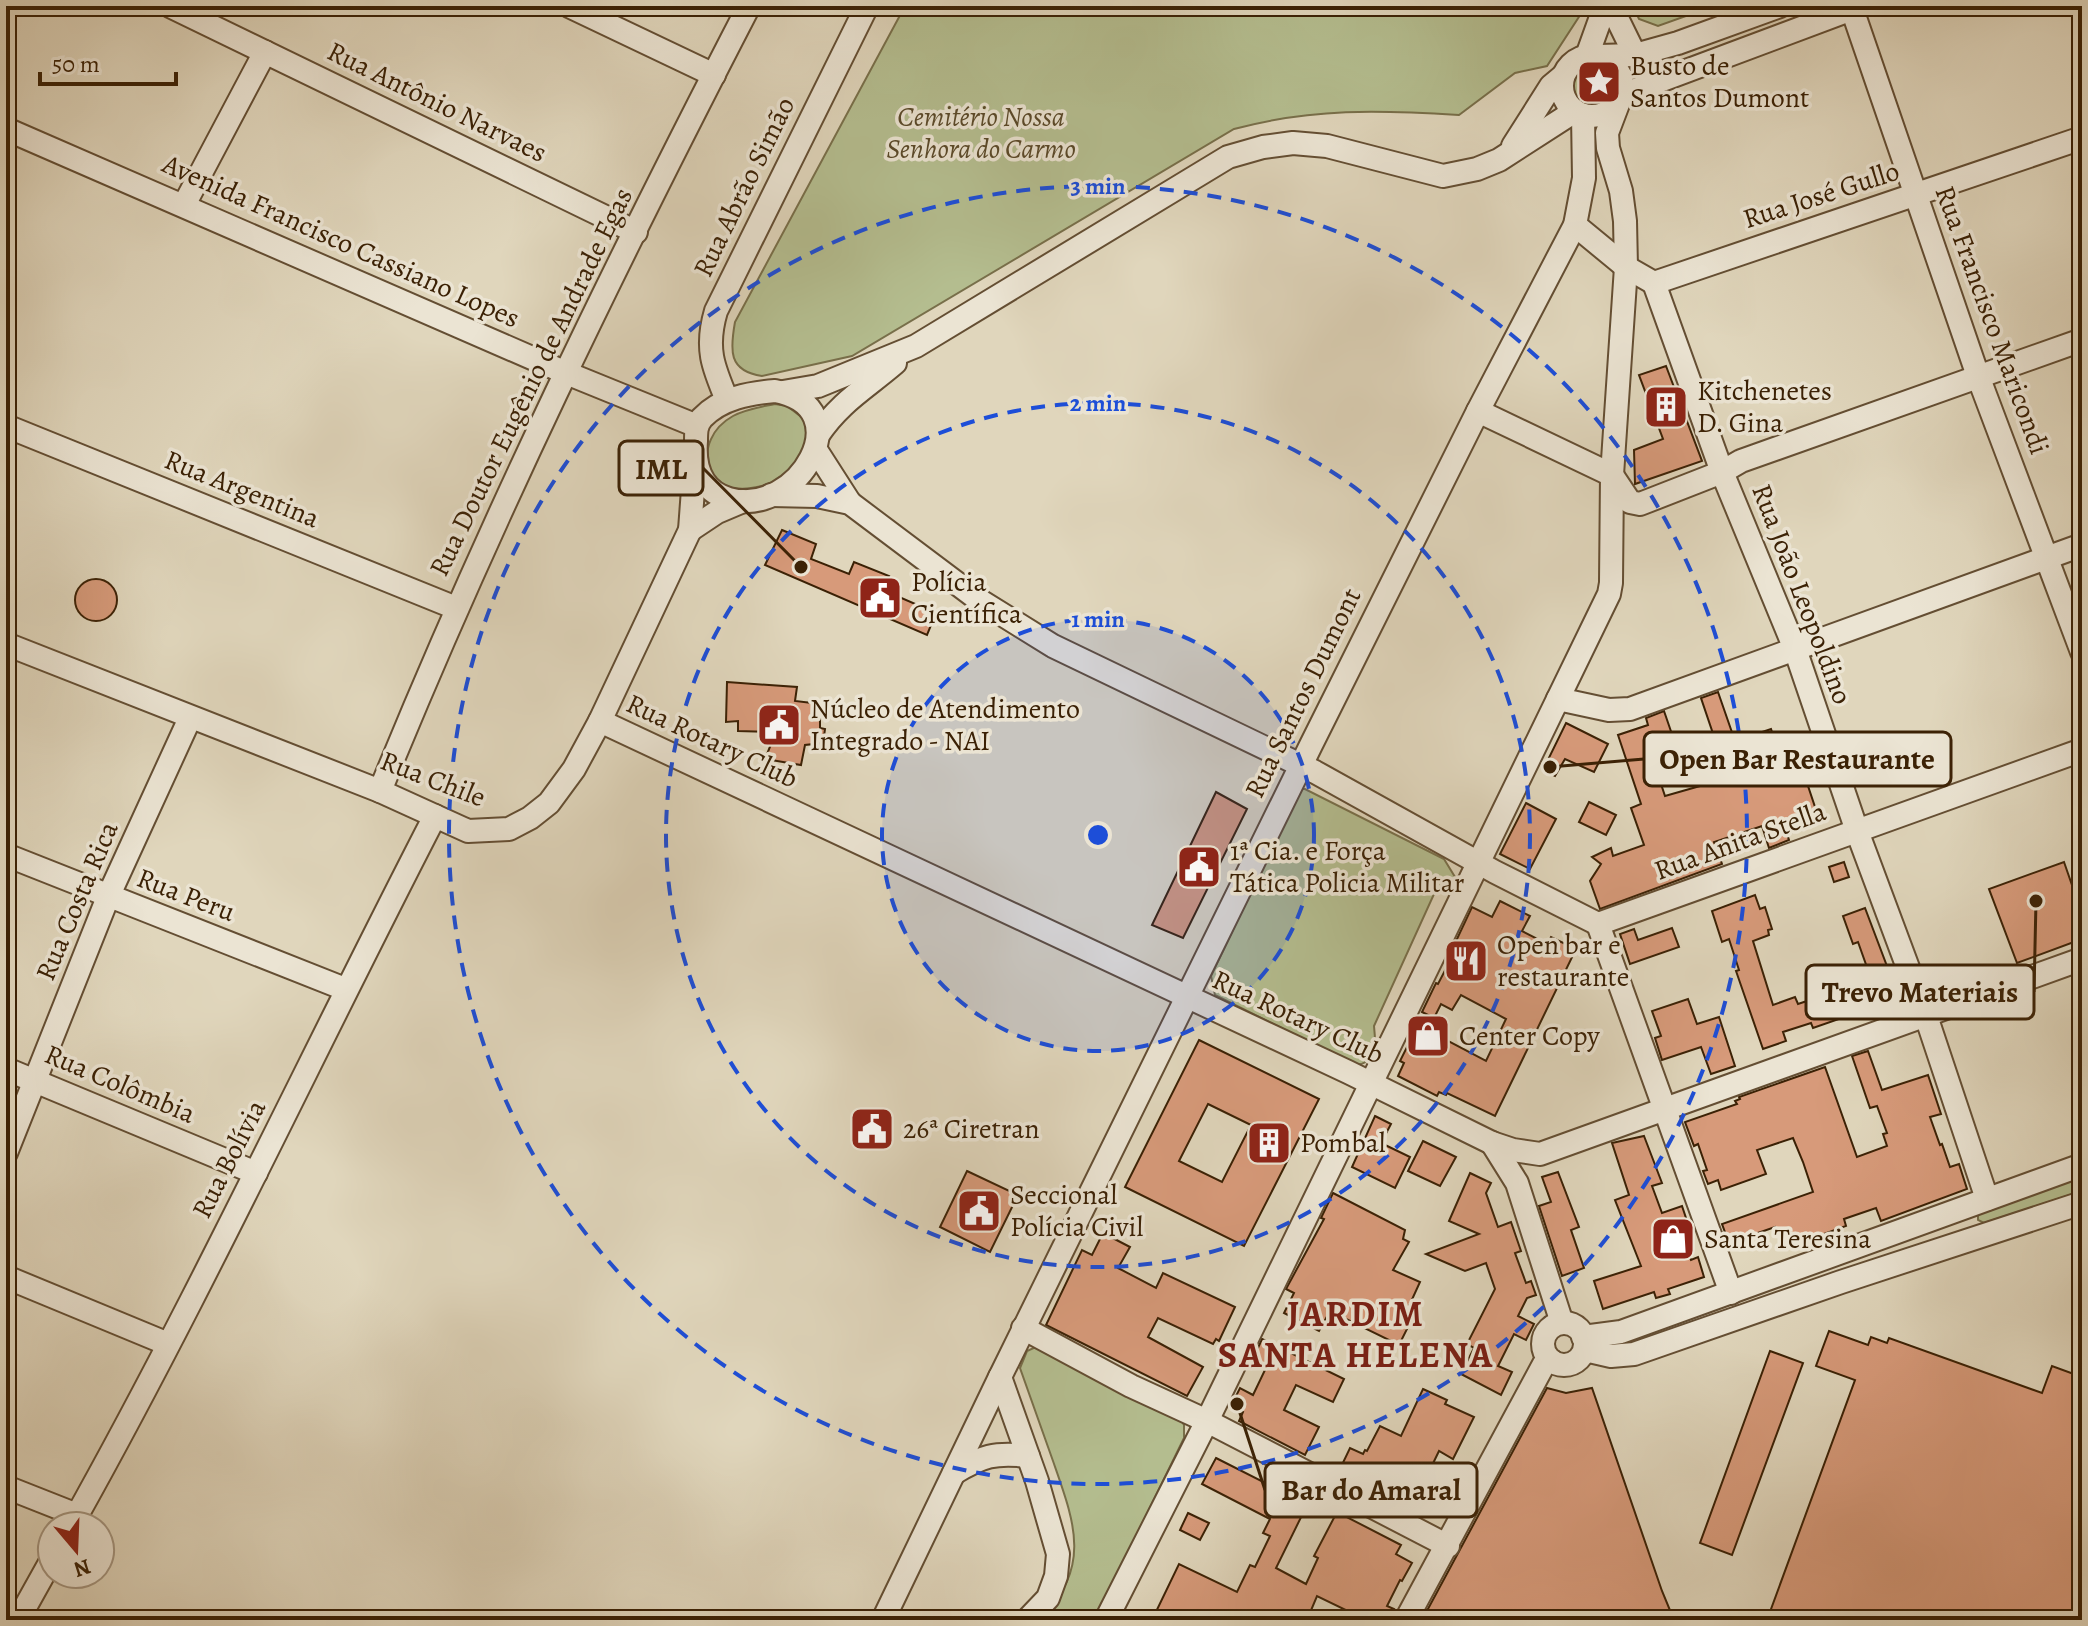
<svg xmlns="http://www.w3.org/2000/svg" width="2088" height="1626" font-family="Alegreya,serif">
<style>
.green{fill:#b4bd8f;stroke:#786f4a;stroke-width:2}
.building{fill:#d79a7a;stroke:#3b2105;stroke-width:2;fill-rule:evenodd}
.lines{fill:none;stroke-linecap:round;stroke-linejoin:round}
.minor-casing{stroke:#644e33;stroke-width:26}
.minor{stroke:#ebe4d3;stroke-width:22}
.ring{fill:none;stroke:#1d4ed8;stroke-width:4;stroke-dasharray:14 10}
.labels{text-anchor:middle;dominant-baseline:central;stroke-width:7;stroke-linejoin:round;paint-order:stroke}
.poi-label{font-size:28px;fill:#3b2105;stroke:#ebe4d3;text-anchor:start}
.street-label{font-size:28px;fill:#3b2105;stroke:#ebe4d3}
.park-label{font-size:28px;font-style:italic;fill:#594828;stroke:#ebe4d3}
.district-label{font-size:36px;font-weight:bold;letter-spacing:2px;fill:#7a1f14;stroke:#ebe4d3}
.centre{fill:#1d4ed8;stroke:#ebe4d3;stroke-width:4}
.ring-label{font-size:24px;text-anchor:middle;font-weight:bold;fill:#1d4ed8;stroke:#ebe4d3;stroke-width:7;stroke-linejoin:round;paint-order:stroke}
.leader{fill:none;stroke:#3b2105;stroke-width:3}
.callout-dot{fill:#3b2105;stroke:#ebe4d3;stroke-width:3}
.callout{fill:#ebe4d3;stroke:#3b2105;stroke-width:3}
.callout-label{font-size:30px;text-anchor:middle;font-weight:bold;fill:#3b2105}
</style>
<rect width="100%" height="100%" fill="#e0d6bc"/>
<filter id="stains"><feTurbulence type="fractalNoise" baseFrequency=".0025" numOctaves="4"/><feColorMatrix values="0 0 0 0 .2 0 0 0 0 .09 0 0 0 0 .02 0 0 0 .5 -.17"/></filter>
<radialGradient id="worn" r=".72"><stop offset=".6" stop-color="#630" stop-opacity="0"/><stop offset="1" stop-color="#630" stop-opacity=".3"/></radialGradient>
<g class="green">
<path d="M905,6H1586L1547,66L1515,73L1459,115C1379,110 1312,108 1234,129L852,356L762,376C728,371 730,350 735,322Z"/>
<path d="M1633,6H1714L1658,26L1639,19Z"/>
<circle cx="1588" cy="89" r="19"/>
<path d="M775,404L787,406L804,419L809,445C802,454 795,467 786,475C778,481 766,485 757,487C703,500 690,440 733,416C746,409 761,407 775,404Z"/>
<path d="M1300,789H1305L1444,859L1455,877L1454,884L1434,894L1374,1026C1376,1045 1378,1062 1356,1065L1215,995L1211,976Z"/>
<path d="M2082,1172V1191L1984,1223L1978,1220V1214Z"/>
<path d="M1038,1346L1180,1417L1184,1425V1438L1095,1620H1040C1092,1566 1075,1524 1053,1461C1042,1430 1031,1399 1020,1368L1027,1351Z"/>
</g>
<g class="building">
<path d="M1666,366L1702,461L1635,484L1634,450L1663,439L1639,375Z"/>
<path d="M782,530L816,544L811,559L849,574L854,562L889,576L883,590L936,613L927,635L765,565Z"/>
<circle cx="96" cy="600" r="21"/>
<path d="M727,682L797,687L795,701L820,704V728L825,729L823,743L805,745L801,765L765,759L776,732L738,731V721L726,722Z"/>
<path d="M1718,692L1735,741L1771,729L1789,782L1805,777L1820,822L1787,834L1789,840L1769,848L1762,826L1714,842L1722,864L1600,909L1590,881L1601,864L1592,857L1611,848L1613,856L1644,845L1631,808L1641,804L1618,735L1648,725L1646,718L1664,711L1675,743L1650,751L1665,796L1728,778L1701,698Z"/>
<path d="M1566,723L1608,744L1594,772L1565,759L1555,776L1543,770Z"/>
<path d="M1216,792L1247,809L1183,938L1152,925Z"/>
<path d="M1589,802L1616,815L1606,835L1579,822Z"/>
<path d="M1526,803L1556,819L1530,869L1500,854Z"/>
<path d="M1844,862L1849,877L1834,882L1829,867Z"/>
<path d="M2064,862L2082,914V939L2017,963L1989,889Z"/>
<path d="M1755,895L1760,909L1765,907L1772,929L1768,930L1769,935L1753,941L1773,1005L1795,997L1798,1004L1831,993L1829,987L1869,973L1858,942L1853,944L1843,916L1865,908L1899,998L1813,1028L1811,1023L1783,1032L1786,1041L1763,1049L1736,971L1739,970L1729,939L1722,942L1712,911Z"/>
<path d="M1500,901L1530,916L1522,931L1547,944L1551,937L1576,949L1495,1116L1447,1093L1446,1095L1439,1092L1437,1096L1398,1076L1404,1063L1400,1061L1418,1025L1486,1061L1506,1019L1461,995L1452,1010L1441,1004L1434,1018L1422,1012L1436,983L1438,984L1452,957L1449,956L1472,907L1492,917Z"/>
<path d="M1672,928L1679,947L1630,964L1620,934L1634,929L1638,940Z"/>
<path d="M1688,999L1697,1024L1719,1017L1735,1066L1711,1074L1701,1047L1662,1060L1655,1038L1661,1036L1652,1011Z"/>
<path d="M1199,1040L1319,1099L1244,1246L1125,1187ZM1208,1104L1251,1125L1222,1182L1179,1161Z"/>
<path d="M1868,1051L1882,1090L1928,1075L1941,1114L1930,1117L1940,1145L1942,1144L1950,1167L1959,1164L1967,1189L1881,1221L1876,1208L1844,1219L1846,1226L1783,1249L1775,1227L1729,1243L1722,1224L1813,1192L1803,1162L1793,1138L1757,1150L1766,1174L1721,1190L1718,1180L1708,1184L1703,1171L1707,1170L1698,1144L1694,1146L1685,1122L1737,1104L1735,1101L1740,1099L1739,1097L1825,1067L1857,1157L1887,1146L1883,1134L1887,1133L1877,1106L1870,1108L1852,1056Z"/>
<path d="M1375,1116L1391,1124L1381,1143L1410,1157L1395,1188L1352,1167Z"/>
<path d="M1644,1136L1662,1183L1652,1186L1662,1213L1682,1206L1690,1230L1681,1234L1691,1260L1698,1257L1704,1277L1668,1289L1670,1294L1656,1298L1654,1292L1603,1309L1594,1281L1641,1266L1615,1200L1629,1195L1612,1143Z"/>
<path d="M1423,1141L1456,1157L1440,1186L1408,1171Z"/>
<path d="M967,1171L1018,1195L990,1252L940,1227Z"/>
<path d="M1558,1172L1579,1227L1571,1230L1584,1268L1562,1276L1539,1206L1551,1202L1542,1177Z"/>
<path d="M1470,1173L1491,1183L1486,1193L1498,1227L1511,1222L1521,1251L1515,1253L1526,1283L1531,1281L1536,1295L1527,1298L1518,1316L1534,1324L1526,1340L1514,1334L1498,1366L1512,1372L1501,1395L1461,1374L1474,1348L1467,1344L1495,1289L1486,1263L1465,1271L1426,1254L1479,1234L1449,1221Z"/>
<path d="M1333,1193L1405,1230L1403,1239L1409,1242L1393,1270L1420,1282L1404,1317L1411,1321L1399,1345L1330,1311L1319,1331L1284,1313L1294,1293L1286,1289L1324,1219L1321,1218Z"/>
<path d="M1103,1233L1130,1247L1118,1268L1156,1288L1163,1273L1235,1307L1219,1341L1216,1339L1213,1344L1158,1318L1148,1337L1203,1367L1187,1396L1046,1325L1082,1250L1092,1255Z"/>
<path d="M1829,1331L1868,1345L1871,1337L1887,1343L1889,1338L2042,1393L2052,1366L2082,1377V1620H1767L1855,1380L1816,1366Z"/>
<path d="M1262,1339L1344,1379L1333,1402L1296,1385L1284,1410L1319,1427L1305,1455L1239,1421L1243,1412L1231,1406L1240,1388L1253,1395L1265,1370L1251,1363Z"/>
<path d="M1770,1351L1803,1363L1732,1555L1700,1543Z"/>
<path d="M1547,1388L1566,1393L1592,1388L1662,1591L1674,1620H1422Z"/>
<path d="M1423,1389L1447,1400L1445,1404L1474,1417L1453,1459L1439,1451L1425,1480L1445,1491L1435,1508L1385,1480L1380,1490L1339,1471L1350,1448L1363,1454L1365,1450L1367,1451L1380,1426L1401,1436Z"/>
<path d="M1216,1458L1283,1492L1286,1487L1310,1499L1276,1568L1306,1584L1318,1558L1314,1556L1337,1512L1401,1545L1396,1554L1412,1563L1402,1581L1400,1580L1387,1606L1394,1609L1388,1620H1349L1352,1613L1317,1596L1307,1620H1152L1179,1564L1237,1592L1250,1565L1255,1567L1270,1536L1263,1533L1270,1519L1202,1484Z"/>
<path d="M1188,1513L1209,1523L1200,1540L1180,1530Z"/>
</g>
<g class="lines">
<g class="minor-casing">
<g id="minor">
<path d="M170,6L636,232"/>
<path d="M569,6L714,75"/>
<path d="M1611,6L1635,55"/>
<path d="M1851,6L1978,376L2082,652"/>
<circle cx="1592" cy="86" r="30"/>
<path d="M1587,56L1605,6"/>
<path d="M1599,56L1635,55L1678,43L1780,6"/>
<path d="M1622,95L1860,6"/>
<path d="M6,129L564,372L697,426"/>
<path d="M1513,146L1551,86L1563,76"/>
<path d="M184,205L265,52"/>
<path d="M1575,225L1626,267L1654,283L2082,138"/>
<path d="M1654,283L1722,472L1795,649L1857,831L1926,1016L1987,1199"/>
<path d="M775,391C863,407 798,518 729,499C701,491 694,467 696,441C696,432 696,425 702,418C721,398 750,393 775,391Z"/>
<path d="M783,392L818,386L916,346L1228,157L1263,147L1293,143L1327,146L1443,176L1477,169L1499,160L1575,111"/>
<path d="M727,400C713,367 705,348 716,311L867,6"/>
<path d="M1478,411L1612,475L1630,502L1640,504L1722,472L1741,461L2082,340"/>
<path d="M6,426L456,608"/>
<path d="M818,435C840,402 866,388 895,363"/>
<path d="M816,450L850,503"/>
<path d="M771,495L817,496L850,503L979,600L1053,646L1315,772L1495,872L1598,924"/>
<path d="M690,530L717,512L743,501"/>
<path d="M6,644L380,791L468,831L509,829L530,818L549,803L574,769L600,721L690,530L695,462"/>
<path d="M1558,699L1609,710L1630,709L2082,545"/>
<path d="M600,721L1348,1072L1492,1143L1513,1150L1540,1154L2082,959"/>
<path d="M380,791C489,523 616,263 749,6"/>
<path d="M6,855L345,989"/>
<path d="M1598,924L2082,750"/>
<path d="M1598,924L1731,1293"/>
<path d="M6,1069L256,1173"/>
<path d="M1492,1143L1517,1183L1562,1323"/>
<path d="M6,1153L108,897L190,718"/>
<path d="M6,1277L168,1344"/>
<circle cx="1564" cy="1344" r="21"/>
<path d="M1023,1328L1131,1386L1207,1421L1448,1546"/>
<path d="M1583,1337L1621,1332L2082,1165"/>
<path d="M1585,1350L1611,1356L1634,1354L1841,1282L2082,1203"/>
<path d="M954,1473C982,1456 995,1452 1028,1456"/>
<path d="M6,1487L77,1515"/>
<path d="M71,1526C201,1294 313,1052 435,816"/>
<path d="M18,1620L52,1559"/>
<path d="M883,1620L1000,1377"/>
<path d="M1027,1620L1048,1598L1056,1576L1058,1554L1037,1481L1000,1377L1311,745L1478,411L1575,225L1584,178L1583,115"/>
<path d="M1106,1620L1207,1421L1609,594L1611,583L1612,475L1626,267L1625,221L1621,191L1608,148L1607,133L1618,104"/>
<path d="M1406,1620L1544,1364L1552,1361"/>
</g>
</g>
<use href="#minor" class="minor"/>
</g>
<circle cx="1098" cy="835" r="216" fill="#1d4ed8" fill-opacity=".12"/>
<g class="ring">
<circle cx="1098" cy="835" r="216"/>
<circle cx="1098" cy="835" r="432"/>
<circle cx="1098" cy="835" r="649"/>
</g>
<defs>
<g id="sight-square" transform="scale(2.3)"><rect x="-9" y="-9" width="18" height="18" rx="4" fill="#8f2418" stroke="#ebe4d3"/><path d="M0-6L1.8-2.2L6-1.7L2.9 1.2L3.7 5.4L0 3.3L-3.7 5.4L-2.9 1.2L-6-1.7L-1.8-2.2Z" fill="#fff"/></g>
<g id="building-square" transform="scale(2.3)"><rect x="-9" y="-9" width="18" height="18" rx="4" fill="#8f2418" stroke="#ebe4d3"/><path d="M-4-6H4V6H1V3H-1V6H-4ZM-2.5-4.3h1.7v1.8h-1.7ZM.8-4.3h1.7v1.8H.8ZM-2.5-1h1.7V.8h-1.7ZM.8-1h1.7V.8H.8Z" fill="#fff"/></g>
<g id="civic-square" transform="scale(2.3)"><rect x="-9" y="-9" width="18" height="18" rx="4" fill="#8f2418" stroke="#ebe4d3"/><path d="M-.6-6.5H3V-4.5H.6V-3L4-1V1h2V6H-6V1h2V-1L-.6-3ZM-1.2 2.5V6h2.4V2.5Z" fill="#fff"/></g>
<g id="restaurant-square" transform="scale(2.3)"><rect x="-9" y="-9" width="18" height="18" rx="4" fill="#8f2418" stroke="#ebe4d3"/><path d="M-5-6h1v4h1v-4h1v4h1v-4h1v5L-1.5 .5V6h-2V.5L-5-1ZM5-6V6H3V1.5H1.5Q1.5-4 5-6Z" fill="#fff"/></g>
<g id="shop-square" transform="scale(2.3)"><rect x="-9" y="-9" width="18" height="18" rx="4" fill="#8f2418" stroke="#ebe4d3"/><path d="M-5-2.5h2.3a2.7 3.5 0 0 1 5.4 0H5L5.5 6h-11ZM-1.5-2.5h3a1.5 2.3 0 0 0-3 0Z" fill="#fff"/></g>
</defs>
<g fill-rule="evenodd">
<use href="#sight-square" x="1599" y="82"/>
<use href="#building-square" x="1666" y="407"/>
<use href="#civic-square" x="880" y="598"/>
<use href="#civic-square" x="779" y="725"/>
<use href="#civic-square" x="1199" y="867"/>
<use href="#restaurant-square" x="1466" y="961"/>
<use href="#shop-square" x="1428" y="1036"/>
<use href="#civic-square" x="872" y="1129"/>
<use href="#building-square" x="1269" y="1143"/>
<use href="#civic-square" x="979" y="1211"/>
<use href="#shop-square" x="1673" y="1239"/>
</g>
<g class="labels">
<g class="poi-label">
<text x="1630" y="66">Busto de<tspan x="1630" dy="32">Santos Dumont</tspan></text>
<text x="1697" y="391">Kitchenetes<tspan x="1697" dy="32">D. Gina</tspan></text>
<text x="911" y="582">Polícia<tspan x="911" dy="32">Científica</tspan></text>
<text x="810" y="709">Núcleo de Atendimento<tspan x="810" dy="32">Integrado - NAI</tspan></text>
<text x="1230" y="851">1ª Cia. e Força<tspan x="1230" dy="32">Tática Policia Militar</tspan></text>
<text x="1497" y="945">Open bar e<tspan x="1497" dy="32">restaurante</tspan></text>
<text x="1459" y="1036">Center Copy</text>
<text x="903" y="1129">26ª Ciretran</text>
<text x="1300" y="1143">Pombal</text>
<text x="1010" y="1195">Seccional<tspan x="1010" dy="32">Polícia Civil</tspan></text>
<text x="1704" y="1239">Santa Teresina</text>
</g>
<g class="street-label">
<text transform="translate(437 102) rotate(26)">Rua Antônio Narvaes</text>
<text transform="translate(744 187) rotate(-64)">Rua Abrão Simão</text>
<text transform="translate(1821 195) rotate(-18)">Rua José Gullo</text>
<text transform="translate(341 241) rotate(24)">Avenida Francisco Cassiano Lopes</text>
<text transform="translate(1992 320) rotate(70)">Rua Francisco Maricondi</text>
<text transform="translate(531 382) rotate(-64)">Rua Doutor Eugênio de Andrade Egas</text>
<text transform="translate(242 489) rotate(22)">Rua Argentina</text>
<text transform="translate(1802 594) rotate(69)">Rua João Leopoldino</text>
<text transform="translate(1303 693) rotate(-64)">Rua Santos Dumont</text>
<text transform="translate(712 741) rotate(25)">Rua Rotary Club</text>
<text transform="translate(433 779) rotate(21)">Rua Chile</text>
<text transform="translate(1740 841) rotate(-20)">Rua Anita Stella</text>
<text transform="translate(186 895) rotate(21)">Rua Peru</text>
<text transform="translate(77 901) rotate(-67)">Rua Costa Rica</text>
<text transform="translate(1298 1017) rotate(25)">Rua Rotary Club</text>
<text transform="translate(120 1084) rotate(23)">Rua Colômbia</text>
<text transform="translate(229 1159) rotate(-63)">Rua Bolívia</text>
</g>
<g class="park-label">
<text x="981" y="117">Cemitério Nossa<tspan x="981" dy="32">Senhora do Carmo</tspan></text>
</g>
<g class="district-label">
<text x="1356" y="1313">JARDIM<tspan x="1356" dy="41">SANTA HELENA</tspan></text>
</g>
</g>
<circle cx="1098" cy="835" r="12" class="centre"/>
<g class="ring-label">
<text x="1098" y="194">3 min</text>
<text x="1098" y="411">2 min</text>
<text x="1098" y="627">1 min</text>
</g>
<path class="leader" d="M801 567L703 468M1550 767L1644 759M2036 901L2034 992M1237 1404L1265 1490"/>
<g class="callout-dot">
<circle cx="801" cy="567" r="8"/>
<circle cx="1550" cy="767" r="8"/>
<circle cx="2036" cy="901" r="8"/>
<circle cx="1237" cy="1404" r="8"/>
</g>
<g class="callout">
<rect x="619" y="441" width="84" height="54" rx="8"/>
<rect x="1644" y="732" width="307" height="54" rx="8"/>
<rect x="1806" y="965" width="228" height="54" rx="8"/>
<rect x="1265" y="1463" width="212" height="54" rx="8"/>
</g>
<g class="callout-label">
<text x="661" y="479">IML</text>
<text x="1797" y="769">Open Bar Restaurante</text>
<text x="1920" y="1002">Trevo Materiais</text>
<text x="1371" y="1500">Bar do Amaral</text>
</g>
<rect width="2088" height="1626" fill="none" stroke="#e0d6bc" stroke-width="32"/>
<rect x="8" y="8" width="2072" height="1610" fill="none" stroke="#3b2105" stroke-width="4"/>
<rect x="16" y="16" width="2056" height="1594" fill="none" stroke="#3b2105" stroke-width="2"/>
<g transform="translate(76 1550) rotate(161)"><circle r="38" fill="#ebe4d3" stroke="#a59681" stroke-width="2"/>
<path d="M0-6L14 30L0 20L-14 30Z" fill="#8f2418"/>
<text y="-12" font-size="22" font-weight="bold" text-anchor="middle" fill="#3b2105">N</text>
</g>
<path d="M40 72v12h136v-12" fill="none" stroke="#3b2105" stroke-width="4"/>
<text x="52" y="72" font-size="24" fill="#3b2105" stroke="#ebe4d3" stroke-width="6" paint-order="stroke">50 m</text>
<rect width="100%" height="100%" filter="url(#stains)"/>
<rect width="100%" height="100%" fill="url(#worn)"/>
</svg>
